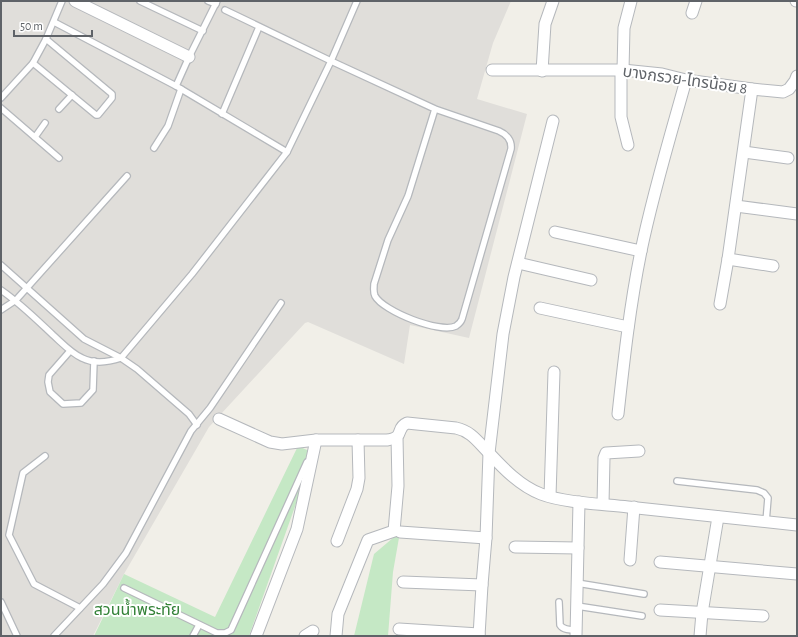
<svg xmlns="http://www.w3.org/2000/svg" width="798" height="637" font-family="'Alegreya Sans','Noto Sans Thai',sans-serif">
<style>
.industrial{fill:#e0deda}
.green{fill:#c5e8c5}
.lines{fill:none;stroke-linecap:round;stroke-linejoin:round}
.lane-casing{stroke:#b5b8bc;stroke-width:8}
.street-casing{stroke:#b5b8bc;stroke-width:13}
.lane{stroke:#fff;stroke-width:5.5}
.street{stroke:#fff;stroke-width:11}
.labels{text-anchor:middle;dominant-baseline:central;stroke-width:4;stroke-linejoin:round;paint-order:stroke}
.street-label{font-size:16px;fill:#5f6368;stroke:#fff}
.park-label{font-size:16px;fill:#348238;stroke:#fff}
</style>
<rect width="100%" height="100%" fill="#f1efe8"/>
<path class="industrial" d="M1,1H511L493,43L477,99L527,114L469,338L410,325L404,364L308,322L305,323L209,427L124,574L93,636H1Z"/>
<g class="green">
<path d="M298,446L314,453L249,636H94L124,574L215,617Z"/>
<path d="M400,532L393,572L388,636H354L374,554Z"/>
</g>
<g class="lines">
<g class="lane-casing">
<g id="lane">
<path d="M140,1L203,31"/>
<path d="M208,1L216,4"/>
<path d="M225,10L331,61L435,109L499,131C506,134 512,140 511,149L462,319C461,322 459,324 456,326C440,334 383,311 375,296C373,292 374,288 374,284L388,240L408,196L435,109"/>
<path d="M54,22L176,86L287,152"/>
<path d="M33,63L96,115H98L112,98V94L46,39"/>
<path d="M176,86L189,57L217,1"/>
<path d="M1,98L33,63L46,39L62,1"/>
<path d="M1,108L59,158"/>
<path d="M59,109L72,95"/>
<path d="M222,114L259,27"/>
<path d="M35,137L45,123"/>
<path d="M154,148L168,126L181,89"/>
<path d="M1,265L84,339L121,358L137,369L189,414L197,425"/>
<path d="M1,290C20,303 36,319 53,335C62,343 71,353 82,358C94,364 109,362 121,358L192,274L287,152L331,61L357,1"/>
<path d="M1,310L16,300L127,176"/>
<path d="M70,351L49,375L48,382L50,392L63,404L81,403L93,390L94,361"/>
<path d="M45,456L23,473L9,535L34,584L80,608"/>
<path d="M677,481L757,490L764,493L768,498L766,522"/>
<path d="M577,583L644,594"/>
<path d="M124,588L217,633H225L231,630L307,462"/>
<path d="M1,602L17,636"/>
<path d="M559,602L560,625C563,630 570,630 576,630"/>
<path d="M577,606L642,616"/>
<path d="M54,636L103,584L126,553L191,431L210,408L281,303"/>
<path d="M193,636L199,625"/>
</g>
</g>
<g class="street-casing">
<g id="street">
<path d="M75,1L189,57"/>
<path d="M796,1H797"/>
<path d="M692,13L696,1"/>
<path d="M492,70H623L662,74L686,80L752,89L783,92L789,89L795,81L797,76"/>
<path d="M621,70V117L628,145"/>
<path d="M623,70L624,28L631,1"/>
<path d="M542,71L545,24L553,1"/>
<path d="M744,152L788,158"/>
<path d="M736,206L797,214"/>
<path d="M555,232L641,251"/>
<path d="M728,259L773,266"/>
<path d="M518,263L591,280"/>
<path d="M720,304L728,259L752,89"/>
<path d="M540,308L628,327"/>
<path d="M618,414C624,359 630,305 641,251C653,193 670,137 686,80"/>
<path d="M219,419L270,442L282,444L316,440H387C406,437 395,428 407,423L456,428C471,431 478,442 489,453C503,468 520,486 541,494C565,503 602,504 628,507C684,513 741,519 797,525"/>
<path d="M550,496L554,372"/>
<path d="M603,504L604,458L606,453L639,451"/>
<path d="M400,532L486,538"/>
<path d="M337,541L357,489L359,478L358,440"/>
<path d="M515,547L578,548"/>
<path d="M630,560L634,507"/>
<path d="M660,562L797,574"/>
<path d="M403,582L482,585"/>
<path d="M660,610L763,616"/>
<path d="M399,629L479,634"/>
<path d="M256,636L297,529L316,440"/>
<path d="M305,636L313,631"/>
<path d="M336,636L338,614L368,540L394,531L398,486L397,437"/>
<path d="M479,636L482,585L486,538L489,453L503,334L514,277L553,121"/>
<path d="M576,636L579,502"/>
<path d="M700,636L702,613L718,517"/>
</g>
</g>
<use href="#lane" class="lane"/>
<use href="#street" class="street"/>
</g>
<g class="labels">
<g class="street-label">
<text transform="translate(685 80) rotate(8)">บางกรวย-ไทรน้อย 8</text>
</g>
<g class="park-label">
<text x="137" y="610">สวนน้ำพระทัย</text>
</g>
</g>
<rect width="798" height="637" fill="none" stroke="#5f6368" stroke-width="4"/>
<path d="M14 30v6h78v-6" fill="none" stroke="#5f6368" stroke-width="2"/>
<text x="20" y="30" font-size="12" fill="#5f6368" stroke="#ffffff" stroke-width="3" paint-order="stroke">50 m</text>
</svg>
